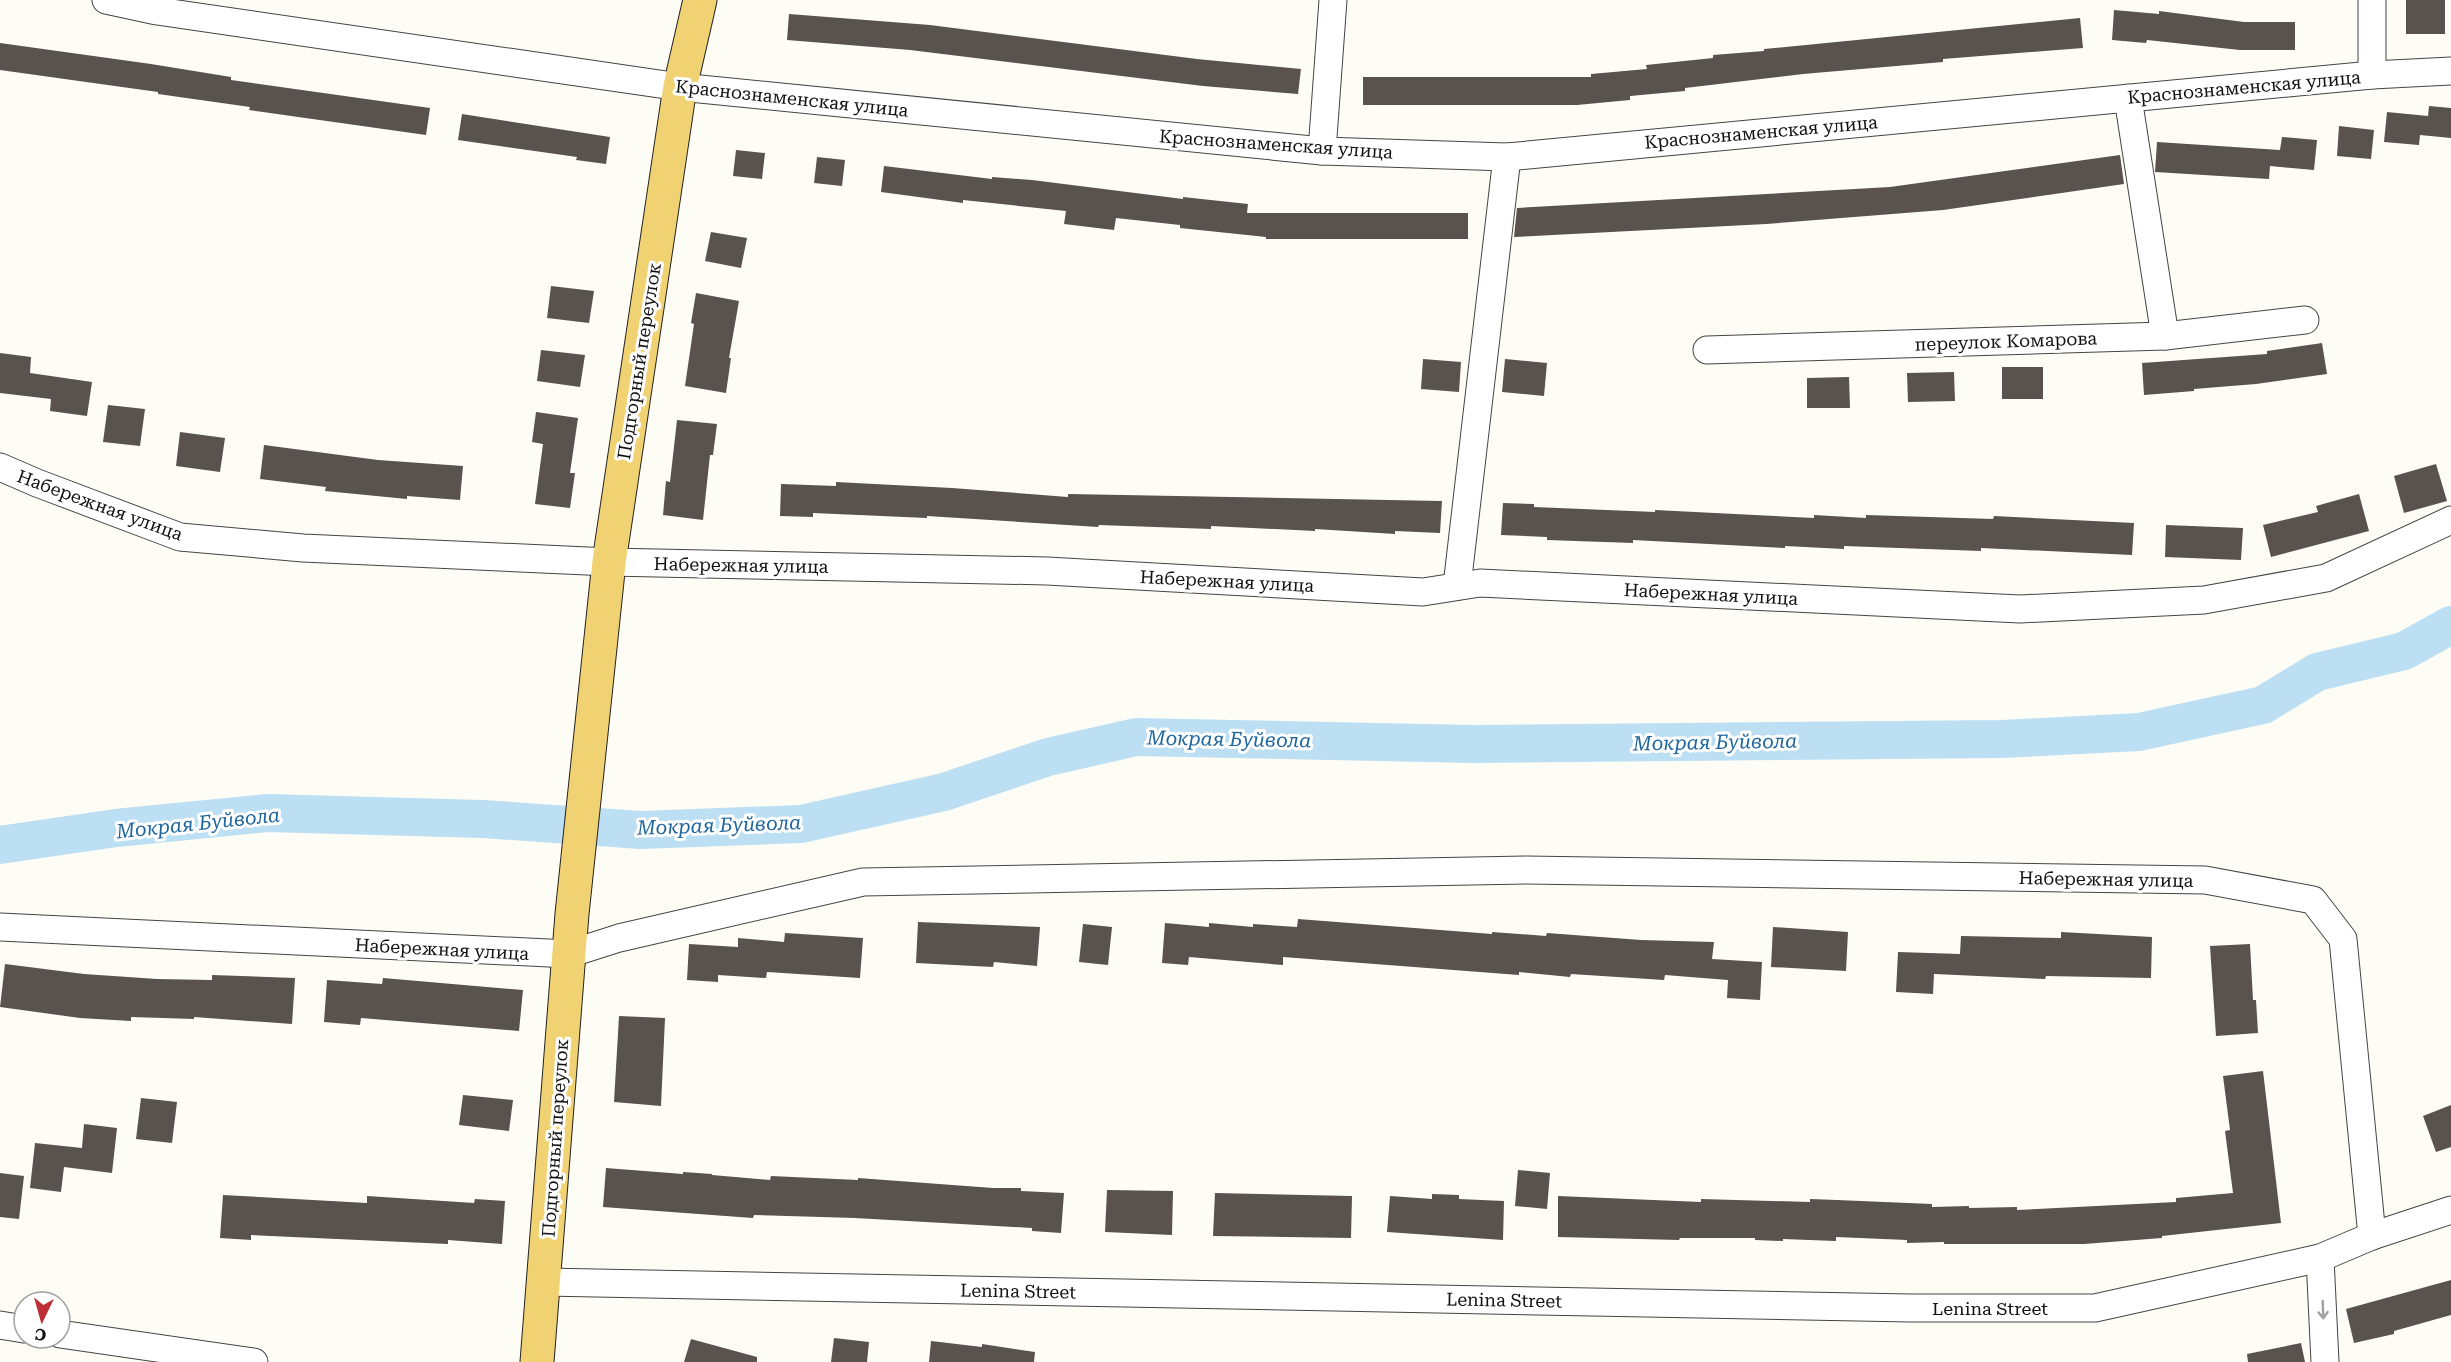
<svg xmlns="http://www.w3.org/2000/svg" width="2451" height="1362" font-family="'Roboto Serif',serif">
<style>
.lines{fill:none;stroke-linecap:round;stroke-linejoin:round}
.river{stroke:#bcdff3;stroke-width:38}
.building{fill:#59524e}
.minor-casing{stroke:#444;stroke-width:29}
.major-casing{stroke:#222;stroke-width:35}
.minor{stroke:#fff;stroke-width:27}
.major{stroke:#f1d273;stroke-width:33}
.oneway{stroke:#a0a0a0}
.labels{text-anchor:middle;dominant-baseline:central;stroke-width:6;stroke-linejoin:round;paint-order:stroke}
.street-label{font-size:18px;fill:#111;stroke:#fff}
.water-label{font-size:20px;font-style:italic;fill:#1f669e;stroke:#fff}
</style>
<rect width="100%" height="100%" fill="#fefdf5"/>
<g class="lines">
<path class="river" d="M0,845L116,828L267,813L483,819L641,830L801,824L944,792L1048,757L1136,737L1473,744L2002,739L2139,732L2263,705L2317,672L2404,651L2451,625"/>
</g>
<g class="building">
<rect x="2406" y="0" width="39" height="34"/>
<path d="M2114,10L2159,14V11L2244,22H2295V50H2240L2147,40L2146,43L2112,40Z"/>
<path d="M789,14L930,25L1197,59L1301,69L1298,94L1203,86L910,50L787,40Z"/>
<path d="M2080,18L2083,48L1943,59V62L1803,74L1685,88V91L1630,96V100L1577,105H1363V77H1591V74L1647,69L1646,65L1713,58V55L1764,51V49Z"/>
<path d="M0,43L151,64L231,77V80L430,108L426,135L249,110L250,107L158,94V92L0,70Z"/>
<path d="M2429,106L2451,108V138L2420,135L2419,145L2384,142L2387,112L2428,116Z"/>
<path d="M462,114L610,137L606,164L576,160L577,157L458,140Z"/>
<path d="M2339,126L2374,130L2371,159L2337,156Z"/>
<path d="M2282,137L2317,140L2314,170L2270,166L2269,179L2155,172L2157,142L2280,150Z"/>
<path d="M736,150L765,153L762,179L733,176Z"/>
<path d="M2120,155L2124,184L1943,210L1766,224L1514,237L1517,208L1890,187Z"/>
<path d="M817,157L845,160L842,186L814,183Z"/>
<path d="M884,166L992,179V177L1032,180L1183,199V197L1248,204L1247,213H1468V239H1266V237L1180,228V225L1116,218L1114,230L1064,224L1066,211L963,200V203L881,192Z"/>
<path d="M711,232L747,238L741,268L705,261Z"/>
<path d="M551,286L594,291L589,323L547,318Z"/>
<path d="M696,293L739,301L729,358H731L726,393L685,386L694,324L691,323Z"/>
<path d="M2322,343L2327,374L2256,384L2194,389V391L2144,395L2142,363L2267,354V351Z"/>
<path d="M541,350L585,355L580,387L537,381Z"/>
<path d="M0,353L31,357L30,373L92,382L87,416L50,411L51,399L0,393Z"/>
<path d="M1423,359L1461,362L1459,392L1421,389Z"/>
<path d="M1505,359L1547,363L1544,396L1502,392Z"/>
<rect x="2002" y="367" width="41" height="32"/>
<path d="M1954,372L1955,401L1908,402L1907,373Z"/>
<path d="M1849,377L1850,408H1807V378Z"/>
<path d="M108,405L145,409L140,446L103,442Z"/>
<path d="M536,412L578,418L570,473H575L570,508L535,504L543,444L532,442Z"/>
<path d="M677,420L717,424L713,455H710L703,520L663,515L666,481L670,482Z"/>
<path d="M180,432L225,438L220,472L176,466Z"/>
<path d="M264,445L378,460L463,466L460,500L407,496V499L325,491L326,487L260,479Z"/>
<path d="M2436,464L2447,501L2404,513L2394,476Z"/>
<path d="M836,482L952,488L1068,497V494L1442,501L1440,533L1395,531V534L1315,529V531L1211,526V529L1099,525L1098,527L927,516V518L813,513V517L780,516L781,484L836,486Z"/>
<path d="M2359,494L2369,531L2271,557L2263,525L2318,512L2316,506Z"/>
<path d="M1503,503L1534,504V507L1655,512V510L1814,518V515L1866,518V515L1993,519L1994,516L2134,523L2132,555L1981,548V551L1844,546V549L1785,546V548L1633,540V543L1547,540V537L1501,535Z"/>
<path d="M2166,525L2243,528L2241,560L2165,557Z"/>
<path d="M1298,919L1492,934V932L1546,936L1547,933L1641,940L1714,942L1712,959L1762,962L1760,1000L1727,998L1728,980L1665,975L1664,980L1571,974L1570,977L1519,972V975L1283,957V965L1189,957L1188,965L1162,963L1165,923L1209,927V923L1253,927V924L1297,927Z"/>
<path d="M918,922L1040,927L1037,966L994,962L993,967L916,963Z"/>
<path d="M1083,924L1112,927L1108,965L1079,962Z"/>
<path d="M1773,927L1848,932L1846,971L1771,967Z"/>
<path d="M2061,932L2152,937L2151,978L2046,976L2045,979L1934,974L1933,994L1896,992L1898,952L1960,954L1961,936L2061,938Z"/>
<path d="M785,933L863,938L860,978L767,972L766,978L718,975V982L687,980L689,944L738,947V938L784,942Z"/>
<path d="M2250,944L2253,1000H2256L2258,1033L2216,1036L2210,946Z"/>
<path d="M5,964L84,974L157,979L212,980V975L295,978L292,1024L194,1017V1019L131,1017V1021L80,1018L0,1007Z"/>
<path d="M383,978L523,990L519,1031L361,1018L360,1025L324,1022L327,980L382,984Z"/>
<path d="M619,1016L665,1018L661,1106L614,1102Z"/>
<path d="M2263,1071L2281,1223L2162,1236V1238L2084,1244H1944V1242L1907,1243V1240L1836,1237V1241L1783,1239V1241L1755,1240V1238H1680L1679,1240L1558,1237V1196L1701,1202V1199L1810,1202V1199L1837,1200L1932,1204V1207L1969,1206V1208L2017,1207V1210L2176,1202V1198L2233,1193L2225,1131L2230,1130L2223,1076Z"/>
<path d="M463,1095L513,1100L509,1131L459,1125Z"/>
<path d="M141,1098L177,1102L172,1143L136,1139Z"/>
<path d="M2451,1105V1147L2436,1152L2423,1116Z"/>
<path d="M84,1124L117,1128L112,1173L64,1167L61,1192L30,1188L35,1143L82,1148Z"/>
<path d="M606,1168L683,1174V1172L712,1174V1175L770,1180L771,1176L858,1180V1178L993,1188H1021V1191L1064,1193L1061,1233L1032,1231V1228L855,1218L754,1215L753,1218L603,1207Z"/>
<path d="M1518,1170L1550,1173L1547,1209L1515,1206Z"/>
<path d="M0,1173L24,1176L19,1219L0,1217Z"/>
<path d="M1107,1190L1173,1191L1172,1235L1105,1232Z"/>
<path d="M1215,1193L1352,1196L1351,1238L1213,1236Z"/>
<path d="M1432,1194L1459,1195V1199L1504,1201L1503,1240L1387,1232L1390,1196L1432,1199Z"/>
<path d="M223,1195L367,1203V1196L474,1203L475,1199L505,1201L502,1244L448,1240V1244L251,1235V1240L220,1238Z"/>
<path d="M2451,1280V1315L2394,1331V1334L2354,1343L2346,1309Z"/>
<path d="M834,1338L869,1342L867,1362H831Z"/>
<path d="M691,1339L757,1357V1362H684Z"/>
<path d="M931,1341L982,1347V1344L1035,1352L1034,1362H929Z"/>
<path d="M2301,1343L2305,1362H2248L2247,1354Z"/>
</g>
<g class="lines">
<g class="minor-casing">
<g id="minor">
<path d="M106,0L157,11L680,87L1322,151L1507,157L2372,75L2451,71"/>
<path d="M2372,75V0"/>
<path d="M2128,98L2165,336"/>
<path d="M1322,151L1333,0"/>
<path d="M1707,350L2165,336L2305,320"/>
<path d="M0,467L37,483L180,537L303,548L609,562L1047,571L1423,592L1480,583L2020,609L2204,600L2326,578L2451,520"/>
<path d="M1457,586L1507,157"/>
<path d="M0,927L569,954L619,938L863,882L1526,870L2205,880L2313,900L2343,939L2372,1236"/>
<path d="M2320,1258L2325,1362"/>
<path d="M544,1282L1911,1308H2095L2320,1258L2372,1236L2451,1210"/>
<path d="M0,1325L24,1329"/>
<path d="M60,1334L254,1362"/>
</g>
</g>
<g class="major-casing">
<path id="major" d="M537,1362L572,914L609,562L680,87L700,0"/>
</g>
<use href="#minor" class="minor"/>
<use href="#major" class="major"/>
</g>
<defs><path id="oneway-shaft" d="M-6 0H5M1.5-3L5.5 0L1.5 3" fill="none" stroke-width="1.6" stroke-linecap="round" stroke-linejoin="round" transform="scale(1.5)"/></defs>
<use class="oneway" href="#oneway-shaft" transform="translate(2323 1310) rotate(88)"/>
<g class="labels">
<g class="street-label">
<text transform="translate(2244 87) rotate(-5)">Краснознаменская улица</text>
<text transform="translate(792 98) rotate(6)">Краснознаменская улица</text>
<text transform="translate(1761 132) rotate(-5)">Краснознаменская улица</text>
<text transform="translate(1276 144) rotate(4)">Краснознаменская улица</text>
<text transform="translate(2006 341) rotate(-2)">переулок Комарова</text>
<text transform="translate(639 361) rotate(-81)">Подгорный переулок</text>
<text transform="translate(100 505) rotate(20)">Набережная улица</text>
<text transform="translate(741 565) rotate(1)">Набережная улица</text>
<text transform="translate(1227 581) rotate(3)">Набережная улица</text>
<text transform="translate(1711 594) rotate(3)">Набережная улица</text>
<text transform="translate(2106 879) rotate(1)">Набережная улица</text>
<text transform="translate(442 949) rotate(3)">Набережная улица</text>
<text transform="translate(555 1138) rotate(-86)">Подгорный переулок</text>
<text transform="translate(1018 1291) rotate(1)">Lenina Street</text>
<text transform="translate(1504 1300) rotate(1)">Lenina Street</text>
<text x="1990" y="1308">Lenina Street</text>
</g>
<g class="water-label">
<text transform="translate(1229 739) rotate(1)">Мокрая Буйвола</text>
<text transform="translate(1715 742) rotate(-1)">Мокрая Буйвола</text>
<text transform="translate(198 823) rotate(-6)">Мокрая Буйвола</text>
<text transform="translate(719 825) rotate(-2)">Мокрая Буйвола</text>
</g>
</g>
<g transform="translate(42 1320) rotate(185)"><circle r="28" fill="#ffffff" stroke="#a0a0a0" stroke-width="1.5"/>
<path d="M0-4.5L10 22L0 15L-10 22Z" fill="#bb2f35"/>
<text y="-9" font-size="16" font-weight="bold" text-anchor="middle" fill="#111111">С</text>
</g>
</svg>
